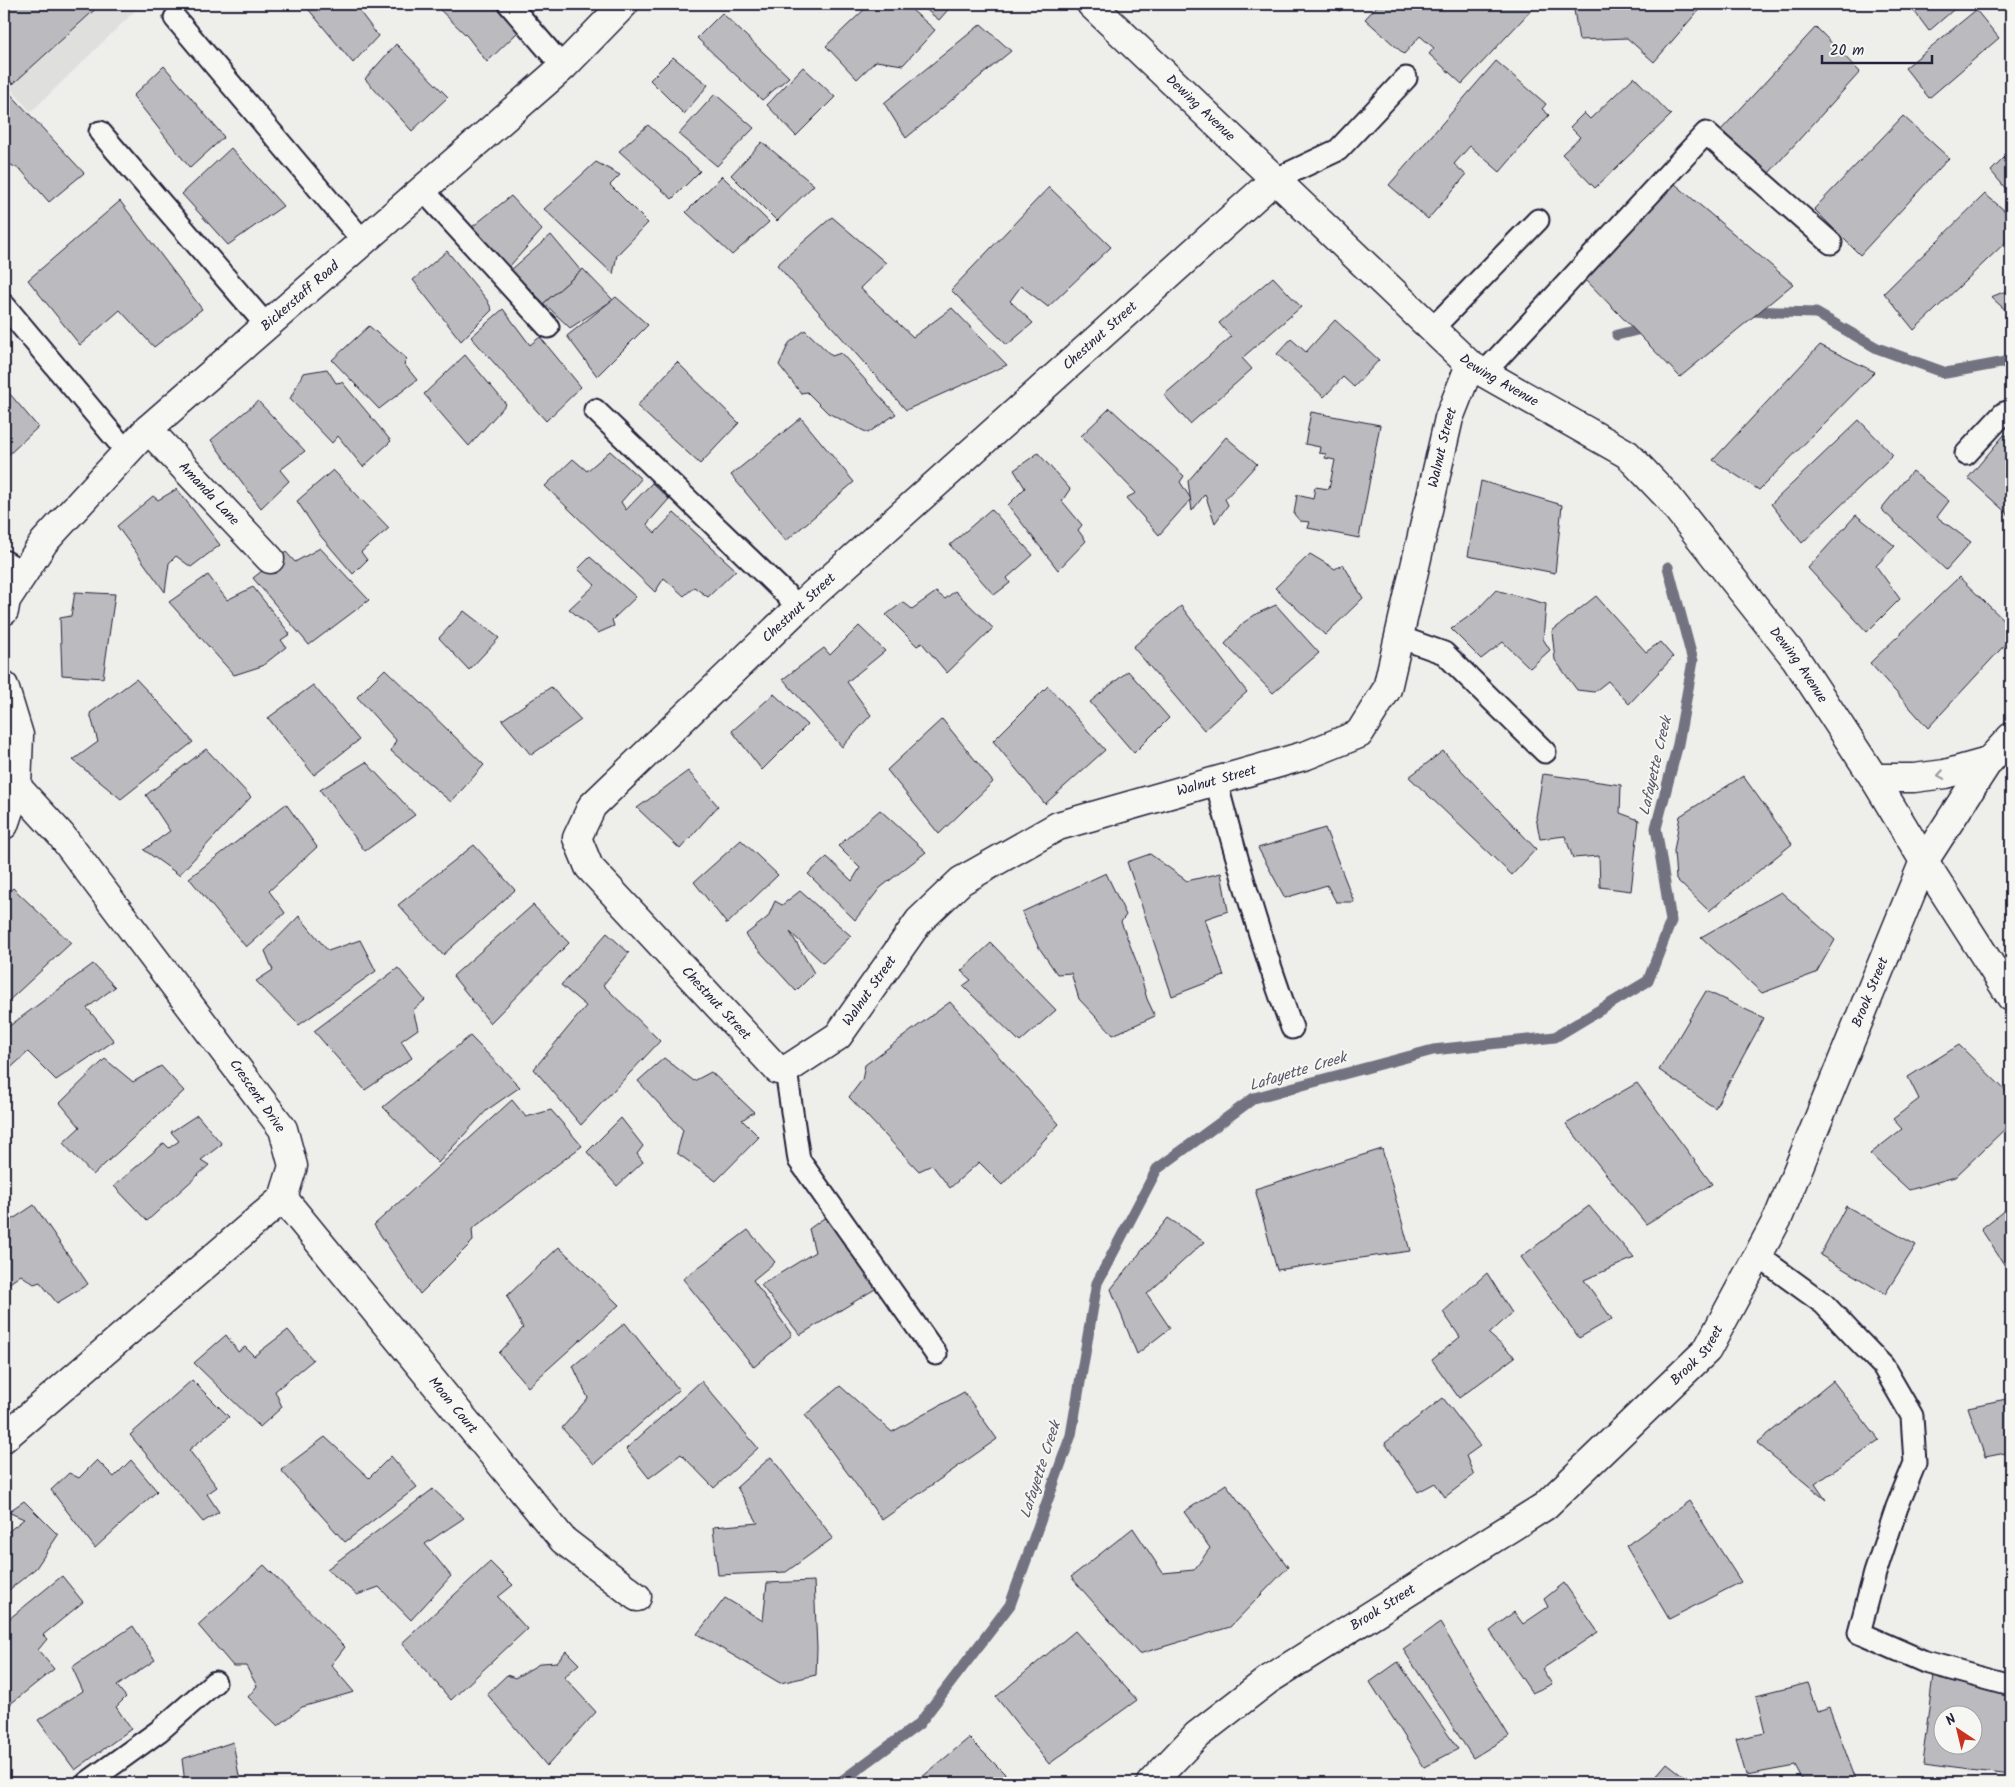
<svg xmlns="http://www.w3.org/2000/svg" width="2015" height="1787" font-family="Kalam,sans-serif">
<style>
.built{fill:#dfdfde}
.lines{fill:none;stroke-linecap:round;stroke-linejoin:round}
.stream{stroke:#727281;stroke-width:11}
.building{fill:#bbbbbf;stroke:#22223b;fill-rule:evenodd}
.service-casing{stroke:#22223b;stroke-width:25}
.minor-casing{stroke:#22223b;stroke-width:31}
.service{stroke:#f6f6f2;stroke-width:21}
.minor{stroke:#f6f6f2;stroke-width:28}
.oneway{stroke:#9797a0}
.labels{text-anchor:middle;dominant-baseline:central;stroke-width:4;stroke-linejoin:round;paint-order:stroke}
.street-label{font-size:14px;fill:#22223b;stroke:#f6f6f2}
.water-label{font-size:15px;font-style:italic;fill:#575769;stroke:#f6f6f2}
</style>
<rect width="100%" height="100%" fill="#eeeeeb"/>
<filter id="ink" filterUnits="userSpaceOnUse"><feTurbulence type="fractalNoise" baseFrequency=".02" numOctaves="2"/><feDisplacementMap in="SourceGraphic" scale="10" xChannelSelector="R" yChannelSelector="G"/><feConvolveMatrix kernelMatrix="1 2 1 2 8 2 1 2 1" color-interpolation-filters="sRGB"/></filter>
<g filter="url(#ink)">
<path class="built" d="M4,4H142L31,112L4,81Z"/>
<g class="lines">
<g class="stream">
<path d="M1746,311L1816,313L1877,348L1946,373L2011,361"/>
<path d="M1617,335L1649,327"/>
<path d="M839,1783L919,1724L1010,1605L1071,1435L1097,1283L1157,1169L1254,1098L1433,1050L1555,1037L1648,981L1671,921L1656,828L1678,744L1693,661L1668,567"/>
</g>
</g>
<g class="building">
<path d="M4,4H101L13,84L4,74Z"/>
<path d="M304,4H367L360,12L378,36L353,63Z"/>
<path d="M434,4H496L520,30L487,62L467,36Z"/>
<path d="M870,4H905L935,30L903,65L876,61L857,79L826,46Z"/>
<path d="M919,4H953L939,20Z"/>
<path d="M1328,4H1346L1340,11Z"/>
<path d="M1379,4H1537L1462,84L1429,54L1434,48L1420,36L1404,54L1365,19Z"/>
<path d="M1573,4H1704L1654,62L1627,38L1579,40Z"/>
<path d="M1909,4H1960L1929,31Z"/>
<path d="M1976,10L1999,38L1929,98L1905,68Z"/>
<path d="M722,13L789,77L762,100L697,38Z"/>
<path d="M981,24L1011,51L906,138L884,103Z"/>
<path d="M1816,27L1860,72L1769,173L1721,130Z"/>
<path d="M396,44L448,97L412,131L365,79Z"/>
<path d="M673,57L708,85L684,114L650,80Z"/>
<path d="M1496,61L1546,104L1542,109L1549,115L1500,172L1470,146L1454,164L1466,175L1428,219L1389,185Z"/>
<path d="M164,66L224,137L190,168L133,96Z"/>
<path d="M803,67L835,97L796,136L767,105Z"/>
<path d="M1634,77L1671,115L1595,188L1562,154L1580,137L1570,127L1584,113L1590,119Z"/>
<path d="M5,88L84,173L49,202L21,170L5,162L4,163Z"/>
<path d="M715,94L754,128L717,166L679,134Z"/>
<path d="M1903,116L1949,158L1860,255L1814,209Z"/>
<path d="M648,125L700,171L672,199L619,151Z"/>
<path d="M762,142L814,185L777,221L731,175Z"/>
<path d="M231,148L283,206L228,245L182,194Z"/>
<path d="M2011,151V195L1991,171Z"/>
<path d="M596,162L620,175L610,185L648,223L617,255L613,274L544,209Z"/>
<path d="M722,176L769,222L732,255L686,212Z"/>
<path d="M1675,184L1793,284L1680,377L1584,278Z"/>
<path d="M1049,187L1111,247L1048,307L1021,286L1010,301L1033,323L1007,345L951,290Z"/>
<path d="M1985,194L2011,216V237L1914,330L1884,293Z"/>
<path d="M511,196L542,230L508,268L472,227Z"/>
<path d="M120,201L202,309L154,347L120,310L80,345L28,280Z"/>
<path d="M832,217L886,263L860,288L913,337L952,308L1007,365L906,410L777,265Z"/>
<path d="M551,235L581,271L544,303L511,270Z"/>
<path d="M447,251L487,300L492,310L461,341L413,280Z"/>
<path d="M583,269L613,300L570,328L544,303Z"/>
<path d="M1273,277L1301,307L1242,358L1252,369L1190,424L1164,395L1231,337L1219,323Z"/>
<path d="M2011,289V315L1991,297Z"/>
<path d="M616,297L648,325L597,376L567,336Z"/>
<path d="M503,309L530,345L540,337L581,387L546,421L471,337Z"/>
<path d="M1335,320L1379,360L1354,387L1343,377L1324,397L1277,354L1291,339L1306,352Z"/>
<path d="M369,326L407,359L404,364L417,380L379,409L332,360Z"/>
<path d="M805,330L832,356L841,353L896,414L868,433L828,413L807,392L801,393L779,365L789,343Z"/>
<path d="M1820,345L1875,372L1759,490L1713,460Z"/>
<path d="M465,355L506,404L469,446L424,394Z"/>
<path d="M677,362L739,423L700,464L637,406Z"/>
<path d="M327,369L336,383L342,382L391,441L363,467L338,436L332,443L290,399L303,373Z"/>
<path d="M4,387L38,427L4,459Z"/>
<path d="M258,401L305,451L280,470L289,481L261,508L211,440Z"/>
<path d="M1110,408L1184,476L1180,482L1191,499L1159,535L1126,498L1136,493L1081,436Z"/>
<path d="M1311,412L1380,425L1359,538L1308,528L1310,522L1300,521L1294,514L1297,495L1313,499L1315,487L1329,489L1335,460L1325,458L1326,454L1319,453L1320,447L1305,444Z"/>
<path d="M801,418L854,482L786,541L731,475Z"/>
<path d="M1859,420L1893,455L1802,543L1771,504Z"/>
<path d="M2004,435L2011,437V517L1968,478Z"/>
<path d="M1226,437L1257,464L1225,499L1228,505L1215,523L1205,494L1192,511L1188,481Z"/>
<path d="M610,451L641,479L621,502L626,510L652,483L669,499L647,524L655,533L674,513L736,570L708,597L694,587L684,596L664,578L655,592L545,486L573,459L587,471Z"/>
<path d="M1038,453L1070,489L1062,501L1082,525L1078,530L1086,541L1058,570L1008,505L1025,488L1014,470Z"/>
<path d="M333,470L389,528L361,552L367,560L353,574L319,534L297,501Z"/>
<path d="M1912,471L1949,501L1937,517L1971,542L1946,570L1881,509Z"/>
<path d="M1481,481L1562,505L1555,573L1468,556Z"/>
<path d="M177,489L220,545L191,567L176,556L169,563L165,592L117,526L153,496L158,500Z"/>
<path d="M991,509L1033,555L1007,578L1010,583L994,595L950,545Z"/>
<path d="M1856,515L1895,546L1876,566L1900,599L1867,632L1808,568Z"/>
<path d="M320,548L369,600L309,645L253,578L286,552L295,562Z"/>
<path d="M1310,554L1335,569L1343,564L1363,598L1325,635L1275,588Z"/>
<path d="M590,557L636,597L612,620L614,626L598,633L569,609L595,585L578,569Z"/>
<path d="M208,575L227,600L253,587L290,634L281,640L286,647L262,666L234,675L169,602Z"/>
<path d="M1959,577L2011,627V638L1928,728L1870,663Z"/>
<path d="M1496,590L1546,604L1543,639L1550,650L1530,668L1503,642L1481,659L1451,629L1475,612Z"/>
<path d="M955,591L993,628L947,673L922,643L917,646L886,615L903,602L912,609L936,592L945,599Z"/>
<path d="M75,592L115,594L103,678L62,675L60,618L71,616Z"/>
<path d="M1596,596L1646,652L1660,642L1673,657L1629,704L1608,681L1594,692L1577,690L1555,660L1552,631Z"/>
<path d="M1276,605L1319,653L1273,693L1225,644L1243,623L1256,614Z"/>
<path d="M1181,606L1247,692L1204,730L1133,647Z"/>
<path d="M464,611L499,638L469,670L439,638Z"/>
<path d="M859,626L885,651L847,682L871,715L842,747L783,679L824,648L830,655Z"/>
<path d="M385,669L484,765L451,802L391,751L396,740L357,697Z"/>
<path d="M1128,671L1169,718L1134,753L1090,702Z"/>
<path d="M136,679L173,718L193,742L121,799L73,760L98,742L90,713Z"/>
<path d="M313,685L359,740L314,775L268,718Z"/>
<path d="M1048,686L1105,750L1045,804L993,741Z"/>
<path d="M551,687L581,720L531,755L502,720Z"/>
<path d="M774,694L807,725L762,770L732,731Z"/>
<path d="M942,719L993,782L939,834L887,770Z"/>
<path d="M206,749L251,797L179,875L144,850L170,831L146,795Z"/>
<path d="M1443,751L1536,849L1512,875L1409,777Z"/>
<path d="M366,762L415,815L365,851L320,790Z"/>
<path d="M688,771L718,806L680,849L637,808Z"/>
<path d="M1543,774L1621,785L1620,813L1639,820L1631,891L1600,887L1599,856L1573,858L1565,836L1540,839L1536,817Z"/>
<path d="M1743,776L1792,844L1709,911L1676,879L1674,851L1680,816Z"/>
<path d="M286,804L317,847L269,891L285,913L246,947L189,878Z"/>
<path d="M880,810L926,852L880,888L855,920L808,874L827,857L852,881L860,868L838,846Z"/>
<path d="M1325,828L1354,902H1336L1327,885L1285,898L1258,848Z"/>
<path d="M741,840L778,875L727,924L694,882Z"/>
<path d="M474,845L515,890L443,955L398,905Z"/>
<path d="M1150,854L1187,881L1221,873L1228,911L1205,919L1224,976L1172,996L1127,862Z"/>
<path d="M1106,873L1126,915L1121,922L1137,963L1147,999L1155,1016L1113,1035L1079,999L1071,973L1057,974L1038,946L1022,912Z"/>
<path d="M13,888L71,943L4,1005V896Z"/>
<path d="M800,891L851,936L823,963L790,932L814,973L796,991L745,935L768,917L775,901L782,905Z"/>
<path d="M1781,892L1835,940L1816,973L1762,993L1701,937Z"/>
<path d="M533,905L569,943L490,1023L453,976Z"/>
<path d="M299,916L328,951L360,940L376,971L299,1025L256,981L273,970L265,951Z"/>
<path d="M607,933L629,953L603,985L660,1041L581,1125L534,1069L586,1006L561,985Z"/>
<path d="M991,943L1056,1010L1020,1042L963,986L971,980L961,971Z"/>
<path d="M93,964L115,987L87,1008L114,1041L56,1080L28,1052L4,1074V1030Z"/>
<path d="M398,968L425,1000L413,1010L418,1029L401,1041L412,1058L365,1090L314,1031Z"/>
<path d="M1706,991L1764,1018L1715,1108L1659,1070Z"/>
<path d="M950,1002L1059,1124L1002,1185L979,1162L950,1188L932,1165L919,1171L849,1097L862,1080L865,1065Z"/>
<path d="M470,1036L520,1087L487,1110L438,1163L383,1107Z"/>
<path d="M1959,1045L2011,1096V1123L1955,1177L1909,1190L1870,1154L1902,1129L1893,1119L1919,1099L1908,1077Z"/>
<path d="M664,1058L694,1081L711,1072L754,1112L742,1120L759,1137L716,1181L677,1153L683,1130L638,1081Z"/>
<path d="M105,1059L133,1082L161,1066L184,1091L93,1175L63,1143L80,1127L60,1103Z"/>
<path d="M1637,1083L1712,1184L1646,1224L1566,1124Z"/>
<path d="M512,1100L526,1117L551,1110L582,1146L472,1229L473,1241L420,1294L374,1225Z"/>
<path d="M197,1115L222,1144L201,1160L209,1165L147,1221L114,1186L164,1143L169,1148L179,1141L171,1132Z"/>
<path d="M621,1118L643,1146L637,1154L643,1162L617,1186L587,1152Z"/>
<path d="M1382,1149L1410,1251L1277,1270L1255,1189Z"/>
<path d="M34,1205L88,1284L57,1303L40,1282L34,1284L21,1275L4,1287V1225Z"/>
<path d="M2011,1205V1275L1981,1229Z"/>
<path d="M1589,1206L1634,1258L1584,1280L1612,1319L1579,1338L1521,1257Z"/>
<path d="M1846,1206L1916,1245L1885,1294L1820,1255Z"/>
<path d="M835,1210L880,1286L800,1335L761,1285L815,1252L809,1229Z"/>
<path d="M1168,1218L1204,1242L1147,1294L1170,1328L1137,1354L1111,1289Z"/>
<path d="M748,1230L775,1262L753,1280L792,1335L754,1367L683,1279Z"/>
<path d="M559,1247L619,1305L528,1387L499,1353L523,1328L507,1296Z"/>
<path d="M1487,1273L1512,1313L1489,1334L1515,1357L1459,1398L1432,1360L1460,1337L1443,1312Z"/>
<path d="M625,1323L679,1390L594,1464L562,1428L588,1398L573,1366Z"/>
<path d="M288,1330L313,1360L275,1391L282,1407L260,1427L194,1363L226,1335L238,1352L245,1347L254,1356Z"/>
<path d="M192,1380L229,1417L189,1450L217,1487L207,1494L219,1512L203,1522L130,1435Z"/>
<path d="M701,1381L758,1448L714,1488L681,1454L649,1478L626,1449Z"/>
<path d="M1833,1381L1879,1440L1815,1484L1826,1500L1757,1443Z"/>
<path d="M840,1386L892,1432L964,1392L997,1439L882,1520L805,1415Z"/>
<path d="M1443,1398L1480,1446L1466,1456L1474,1475L1445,1497L1435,1483L1418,1492L1385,1443Z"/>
<path d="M2011,1398V1452L1985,1457L1968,1407Z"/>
<path d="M325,1437L369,1478L391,1456L417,1487L345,1542L281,1470Z"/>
<path d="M771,1457L833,1538L786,1572L718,1575L713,1527L758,1523L737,1487Z"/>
<path d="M97,1460L114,1477L131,1460L157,1491L95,1548L51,1490L69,1473L79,1478Z"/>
<path d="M1226,1484L1288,1567L1230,1627L1139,1654L1071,1577L1133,1528L1163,1573L1194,1570L1210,1548L1184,1512Z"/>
<path d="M433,1489L464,1518L425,1544L451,1576L411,1620L379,1587L357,1595L327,1569Z"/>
<path d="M24,1501L58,1535L36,1568L4,1594V1535L24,1519L8,1512Z"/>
<path d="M1689,1501L1741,1582L1669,1619L1626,1546Z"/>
<path d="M490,1562L513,1585L498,1597L527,1629L451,1700L402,1643Z"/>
<path d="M264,1565L345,1647L331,1665L354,1692L302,1707L278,1726L248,1697L257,1686L246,1666H233L198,1625Z"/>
<path d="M62,1576L83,1602L43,1635L47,1639L38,1650L54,1669L4,1709V1623Z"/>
<path d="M814,1581L817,1648L816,1675L780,1683L697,1634L725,1598L763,1621L767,1583Z"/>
<path d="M1564,1583L1598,1632L1542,1669L1552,1684L1532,1693L1490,1631L1514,1612L1523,1624L1548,1607L1544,1599Z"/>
<path d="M1440,1623L1509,1736L1473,1758L1403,1649Z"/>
<path d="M133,1626L155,1660L117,1686L126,1697L116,1707L131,1729L75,1770L38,1720L83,1691L72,1667Z"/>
<path d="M1075,1631L1137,1700L1049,1764L996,1697Z"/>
<path d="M566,1651L579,1664L564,1677L596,1712L547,1766L487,1694L507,1675L515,1678L541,1663L557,1662Z"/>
<path d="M1398,1662L1458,1749L1424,1767L1370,1682Z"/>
<path d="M1933,1675L2011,1696V1775L1922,1764ZM1942,1714H1972V1744H1942Z"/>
<path d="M1808,1683L1818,1711L1829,1707L1857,1783H1804L1795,1766L1746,1775L1736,1739L1765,1733L1756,1696Z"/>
<path d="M969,1738L1014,1783H915Z"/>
<path d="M233,1742L239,1776L201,1783H185L182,1759Z"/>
<path d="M1667,1763L1693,1783H1650Z"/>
</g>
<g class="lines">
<g class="service-casing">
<g id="service">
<path d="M509,4L563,67"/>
<path d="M175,18L363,241"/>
<path d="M100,132L267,326"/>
<path d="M1274,180L1338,150L1406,78"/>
<path d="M423,190L548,327"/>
<path d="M4,305L127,452"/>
<path d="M1432,329L1538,220"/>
<path d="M1484,373L1706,133L1831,243"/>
<path d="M595,410L799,607"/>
<path d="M1966,454L2004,413L2011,411"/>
<path d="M4,561L24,573"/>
<path d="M1399,637L1444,653L1545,752"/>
<path d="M1216,781C1238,865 1262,947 1292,1028"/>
<path d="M786,1070L799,1160L936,1354"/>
<path d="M1758,1256L1824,1304L1853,1335L1883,1366L1912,1416L1915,1463L1897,1507L1875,1573L1859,1633L1925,1662L2011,1685"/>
<path d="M87,1783L159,1731L215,1682"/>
</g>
</g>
<g class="minor-casing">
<g id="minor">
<path id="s1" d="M1091,4L1470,365L1627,454L1667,496L1796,659L1874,778L1924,861L2011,997"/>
<path id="s2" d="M1274,180L799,607L592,806L577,838L589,867L778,1070H786L838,1036L919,921L961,881L1058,826L1307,755L1359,734L1387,689L1449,418L1470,365"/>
<path id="s3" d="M148,429L270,559"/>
<path id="s4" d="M4,611L6,600L44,542L148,429L563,67L624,4"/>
<path d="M4,686L19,735L17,787L4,825"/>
<path d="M1874,778H1914L1945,774L1988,762"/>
<path id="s5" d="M283,1198L563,1540L637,1597"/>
<path d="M4,1438L283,1198L293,1166L283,1129L61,835L17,787"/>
<path id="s6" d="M1151,1783L1197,1735L1268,1680L1545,1506L1707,1350L1778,1218L1924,861L1988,762L2011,737"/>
</g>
</g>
<use href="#service" class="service"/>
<use href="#minor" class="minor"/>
</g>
<defs><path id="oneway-chevron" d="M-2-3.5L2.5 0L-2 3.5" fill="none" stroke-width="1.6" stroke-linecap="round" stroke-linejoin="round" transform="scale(1.25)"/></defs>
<use class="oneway" href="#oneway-chevron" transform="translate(1941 775) rotate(171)"/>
</g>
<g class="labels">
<g class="street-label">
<text stroke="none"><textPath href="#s1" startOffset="151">Dewing Avenue</textPath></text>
<text stroke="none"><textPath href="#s4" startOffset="436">Bickerstaff Road</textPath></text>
<text transform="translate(1100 336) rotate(-42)">Chestnut Street</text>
<text stroke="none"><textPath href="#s1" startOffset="556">Dewing Avenue</textPath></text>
<text stroke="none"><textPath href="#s2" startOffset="2266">Walnut Street</textPath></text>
<text stroke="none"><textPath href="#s3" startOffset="89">Amanda Lane</textPath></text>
<text transform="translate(799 608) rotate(-43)">Chestnut Street</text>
<text stroke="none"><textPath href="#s1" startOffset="976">Dewing Avenue</textPath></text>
<text stroke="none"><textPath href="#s2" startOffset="1815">Walnut Street</textPath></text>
<text stroke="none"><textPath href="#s2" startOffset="1395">Walnut Street</textPath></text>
<text stroke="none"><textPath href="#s6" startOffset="1102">Brook Street</textPath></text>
<text stroke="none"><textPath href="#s2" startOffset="1179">Chestnut Street</textPath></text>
<text transform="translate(257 1096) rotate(55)">Crescent Drive</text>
<text stroke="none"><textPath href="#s6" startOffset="698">Brook Street</textPath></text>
<text stroke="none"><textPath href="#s5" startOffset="268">Moon Court</textPath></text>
<text stroke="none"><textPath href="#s6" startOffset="292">Brook Street</textPath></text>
</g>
<g class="water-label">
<text transform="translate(1656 766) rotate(-77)">Lafayette Creek</text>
<text transform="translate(1298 1072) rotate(-17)">Lafayette Creek</text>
<text transform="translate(1041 1470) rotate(-72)">Lafayette Creek</text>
</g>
</g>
<rect width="2015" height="1787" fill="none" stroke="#f6f6f2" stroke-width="20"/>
<rect x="10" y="10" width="1995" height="1767" fill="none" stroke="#22223b" stroke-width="2" filter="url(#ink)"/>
<g transform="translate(1958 1730) rotate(325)"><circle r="24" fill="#f6f6f2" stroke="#a1a1a9"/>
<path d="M0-4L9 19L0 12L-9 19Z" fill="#c8321e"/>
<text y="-8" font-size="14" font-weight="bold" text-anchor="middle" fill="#22223b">N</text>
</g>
<path d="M1822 55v8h110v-8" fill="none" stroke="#22223b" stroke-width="2.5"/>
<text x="1830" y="55" font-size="15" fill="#22223b" stroke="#f6f6f2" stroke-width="4" paint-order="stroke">20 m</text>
</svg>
